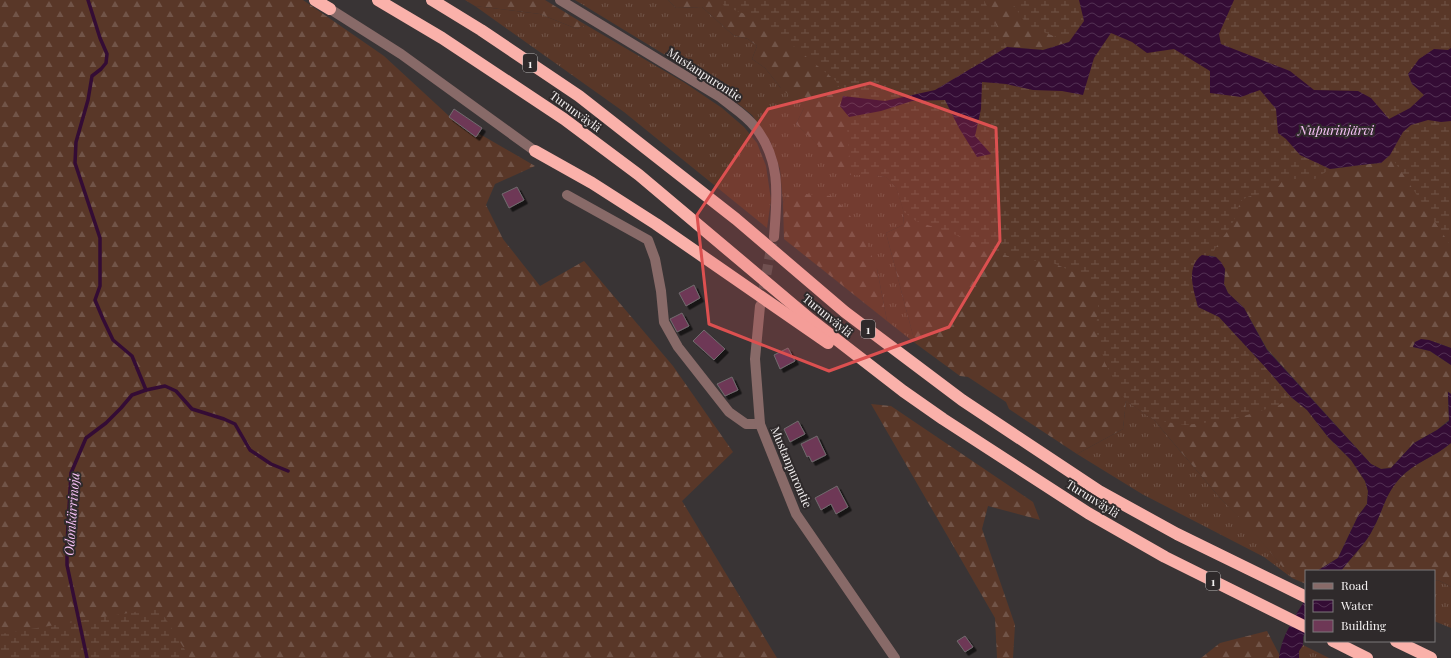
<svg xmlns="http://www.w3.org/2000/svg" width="1451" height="658" font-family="'Playfair Display',serif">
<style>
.grass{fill:url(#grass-tufts)}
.forest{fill:url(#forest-firs)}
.wetland{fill:url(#wetland-marsh)}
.water{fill:url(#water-waves)}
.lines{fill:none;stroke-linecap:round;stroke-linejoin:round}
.stream{stroke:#340c35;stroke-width:3.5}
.building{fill:#6e3856;stroke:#716b6e;filter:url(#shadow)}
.minor-tunnel{stroke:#555051;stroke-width:10;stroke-dasharray:10 5;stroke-linecap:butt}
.minor{stroke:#886a68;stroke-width:10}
.highway{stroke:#fab1aa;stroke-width:12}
.marked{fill:#dc5050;fill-opacity:0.2;stroke:#dc5050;stroke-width:3;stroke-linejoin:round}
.labels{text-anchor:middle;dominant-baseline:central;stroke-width:4;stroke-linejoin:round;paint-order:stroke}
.shield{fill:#2f2a2b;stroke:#b8b5b5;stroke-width:1}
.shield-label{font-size:11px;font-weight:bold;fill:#f3f0f0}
.street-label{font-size:12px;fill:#f3f0f0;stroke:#2f2a2b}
.water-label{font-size:13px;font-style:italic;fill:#f7c1f6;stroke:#2f2a2b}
</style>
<defs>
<pattern id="grass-tufts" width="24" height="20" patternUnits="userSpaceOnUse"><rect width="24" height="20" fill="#593728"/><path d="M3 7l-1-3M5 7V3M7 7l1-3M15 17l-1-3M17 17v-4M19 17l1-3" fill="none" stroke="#715448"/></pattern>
<pattern id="forest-firs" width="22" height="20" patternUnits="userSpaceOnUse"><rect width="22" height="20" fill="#593728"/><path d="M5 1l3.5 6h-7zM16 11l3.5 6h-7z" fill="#715448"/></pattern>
<pattern id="wetland-marsh" width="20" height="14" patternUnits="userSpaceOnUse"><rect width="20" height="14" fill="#593728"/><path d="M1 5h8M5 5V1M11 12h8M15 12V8" fill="none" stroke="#715448"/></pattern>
<pattern id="water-waves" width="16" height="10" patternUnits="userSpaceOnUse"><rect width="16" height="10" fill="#340c35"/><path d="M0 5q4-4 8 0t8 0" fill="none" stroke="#523053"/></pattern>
<filter id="shadow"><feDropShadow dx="3.5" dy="3.5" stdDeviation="0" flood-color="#0009"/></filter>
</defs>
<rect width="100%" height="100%" fill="#393435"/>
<g class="grass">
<path d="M575,0H668L676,8L702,7L733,35L748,39L757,46L752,59L765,68L780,87L804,100V108L796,124L851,175H876L886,177L896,187L904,212L903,225L886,233L915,343L887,321L877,269L787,195L783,203L780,169L770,141L752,115L716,86Z"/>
<path d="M475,6L540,14L577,29L586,25L685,83L722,108L744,127L757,143L766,166L771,200L767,228L624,112Z"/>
<path d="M1126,401L1154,420L1220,498L1249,526L1292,578L1264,557L1142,494L1077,454L1123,429Z"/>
<path d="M1438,580L1451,587V628L1434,621V581Z"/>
<path d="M1303,645L1329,658H1299V651Z"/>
</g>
<g class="forest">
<path d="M0,0H303L384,56L449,116V117L461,125V127L476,137L478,133L535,166L495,184L486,205L503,239L540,286L584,261L673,366L733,452L682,501L777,658H0Z"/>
<path d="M465,0H545L586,25L577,29L540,14L475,6Z"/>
<path d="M668,0H1079L1069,42L1043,50L1007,47L1330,169L1369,164H1375L1451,121V348C1439,344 1427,337 1415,342L1413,347L1430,351L1451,365V394L1448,392L1449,420L1437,430L1414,443L1391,468L1381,469L1371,464L1267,349L1244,308L1228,293L1224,284L1225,269L1216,257L1209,255L1192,278L1198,307L1219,317L1266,368L1291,397L1307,410L1328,437L1351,460L1365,481L1368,491L1367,504L1358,516L1338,558L1317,571H1306V584L1292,578L1249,527L1220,498L1154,420L1126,401L1123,429L1077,454L1009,409L1006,402L968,377L960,376L915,343L886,233L903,225L904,212L896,187L886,177L876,175H851L838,171L817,144L796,124L804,108V100L792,98L780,87L765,68L752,59L757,46L748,39L733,35L702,7L676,8Z"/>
<path d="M805,194L831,196L842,206L861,229L877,269L887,321L784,239L783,203L787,195Z"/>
<path d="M871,404L891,406L1033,502L1040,520L988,506L982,529L1015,625L1013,658H997L995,618Z"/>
<path d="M1451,443V587L1438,580L1434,581V571H1341C1352,556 1366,544 1374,527C1384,508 1385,494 1400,478C1415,462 1435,457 1451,443Z"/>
<path d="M1267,631L1279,654V658H1201L1220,643Z"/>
</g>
<g class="wetland">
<path d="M720,0H984L1007,47L1043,50L1068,42L1027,25L1010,0H1451V246L1390,155L1381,163L1369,164L1330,169L1315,179H1284C1281,182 1279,187 1276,189C1263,198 1253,191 1240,202C1237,212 1235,220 1229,229C1223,238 1215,246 1212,256L1209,255L1192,278L1198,307L1219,317L1266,368L1291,397L1279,405L1231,420L1185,425L1154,420L1126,401L1105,363L1096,330L1100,284L1051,262L1015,259L951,233L916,221L904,212L896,187L886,177L876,175H851L847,128L849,117L840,106L843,96L836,81L763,21L724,6Z"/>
<path d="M159,608L190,658H0V634Z"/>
</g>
<g class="water">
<path d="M1079,0H1234L1219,34L1221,44L1290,71L1314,90L1358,91L1371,98L1389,119L1410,108L1424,95L1412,84L1408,74L1419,59L1434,49L1448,50L1451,48V121L1441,122L1428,120L1411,125L1403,132L1390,155L1381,163L1369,164L1330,169L1300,155L1286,139L1278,133L1276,109L1260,90L1241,97L1210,93V71L1174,49L1147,53L1132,42L1111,33L1094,58L1083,95L1062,91L1033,90L1006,84L982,82L981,109L975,136L991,154L977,157L959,128L945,100L912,101L881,111L849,117L840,106L843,96L885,101L935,90L1007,47L1043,50L1069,42L1084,21Z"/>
<path d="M1202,255L1216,257L1221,262L1225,269L1224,284L1228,293L1244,308L1267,350L1371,464L1381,469L1391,468L1414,443L1437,430L1449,421L1448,392L1451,394V443C1435,457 1415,462 1400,478C1385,495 1384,508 1374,527C1366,544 1352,556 1341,571H1317L1338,558L1358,516L1367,504L1368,491L1365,481L1351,460L1328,437L1307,410L1291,397L1266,368L1219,317L1198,307C1194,291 1185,267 1202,255Z"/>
<path d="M1421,339L1429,340L1451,348V365L1430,351L1413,347L1415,342Z"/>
<path d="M1306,598V631L1303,637V645L1299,651V658H1279C1281,636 1295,617 1306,598Z"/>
</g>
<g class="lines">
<g class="stream">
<path d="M88,0L100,38L107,54L106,63L101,69L92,76L88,100L76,142L75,163L100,238V286L95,300L103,319L113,340L132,356L146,390"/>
<path d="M87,658L67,565V545L71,473L86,438L106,423L121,408L132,395L146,390L165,386L176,391L192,409L224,419L235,424L250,450L271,464L288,471"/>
</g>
</g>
<g class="building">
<path d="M454,109L482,128L476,137L449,117Z"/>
<path d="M517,187L524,200L509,208L502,194Z"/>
<path d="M694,285L700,298L686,306L679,293Z"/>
<path d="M682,313L689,326L677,332L670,319Z"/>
<path d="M704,330L725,349L714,360L693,341Z"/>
<path d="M788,348L795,361L780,369L774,355Z"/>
<path d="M732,377L738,390L725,396L717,384Z"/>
<path d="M798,421L805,434L790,442L784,429Z"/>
<path d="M817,436L826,455L812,462L809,456L807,457L801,444Z"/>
<path d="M837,486L848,507L836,514L831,504L821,510L815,498Z"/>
<path d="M965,636L973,647L965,652L957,641Z"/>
</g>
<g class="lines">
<path class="minor-tunnel" d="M761,304L772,243"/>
<g class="minor">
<path d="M560,0L720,97C732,107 746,115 755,127C782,161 777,198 774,237"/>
<path d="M330,9L401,54L535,151"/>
<path d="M567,195L648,240L655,259L661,291L664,322L678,347L729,412L746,424H760"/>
<path d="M760,306L755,359L760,424L796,514L895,658"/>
</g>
<g class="highway">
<path d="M315,0L330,9"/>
<path d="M378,0L442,38L564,119L639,175L810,319L903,391L943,419L1088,513L1165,557L1306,627"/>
<path d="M432,0L481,30L579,96L736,219L845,312L962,400L1099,491L1177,534L1306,597"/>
<path d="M535,151L592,183L656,224L828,343"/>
<path d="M1333,641L1367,658"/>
<path d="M1396,641L1431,658"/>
</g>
</g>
<path class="marked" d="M870,83L996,128L1000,241L949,327L829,371L709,324L697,215L768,109Z"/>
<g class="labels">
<g class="shield">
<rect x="523" y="54" width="14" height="18" rx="3"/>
<rect x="861" y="320" width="14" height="18" rx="3"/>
<rect x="1206" y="572" width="14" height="18" rx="3"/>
</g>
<g class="shield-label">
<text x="530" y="63">1</text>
<text x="868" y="329">1</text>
<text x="1213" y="581">1</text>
</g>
<g class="street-label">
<text transform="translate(705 74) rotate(33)">Mustanpurontie</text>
<text transform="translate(576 111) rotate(36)">Turunväylä</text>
<text transform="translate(828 315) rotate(39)">Turunväylä</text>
<text transform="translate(792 467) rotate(67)">Mustanpurontie</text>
<text transform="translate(1093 498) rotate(32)">Turunväylä</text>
</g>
<g class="water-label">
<text x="1336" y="129">Nupurinjärvi</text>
<text transform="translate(71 514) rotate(-86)">Odonkärrinoja</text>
</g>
</g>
<rect x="1305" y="570" width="130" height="72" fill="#2f2a2b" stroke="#7d797a"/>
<rect x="1313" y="583" width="20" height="6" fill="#886a68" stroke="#7d797a"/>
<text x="1341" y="590" font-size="12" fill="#f3f0f0">Road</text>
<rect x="1313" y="600" width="20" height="12" fill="url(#water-waves)" stroke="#7d797a"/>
<text x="1341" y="610" font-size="12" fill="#f3f0f0">Water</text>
<rect x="1313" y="620" width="20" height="12" fill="#6e3856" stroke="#7d797a"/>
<text x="1341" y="630" font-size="12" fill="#f3f0f0">Building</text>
</svg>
